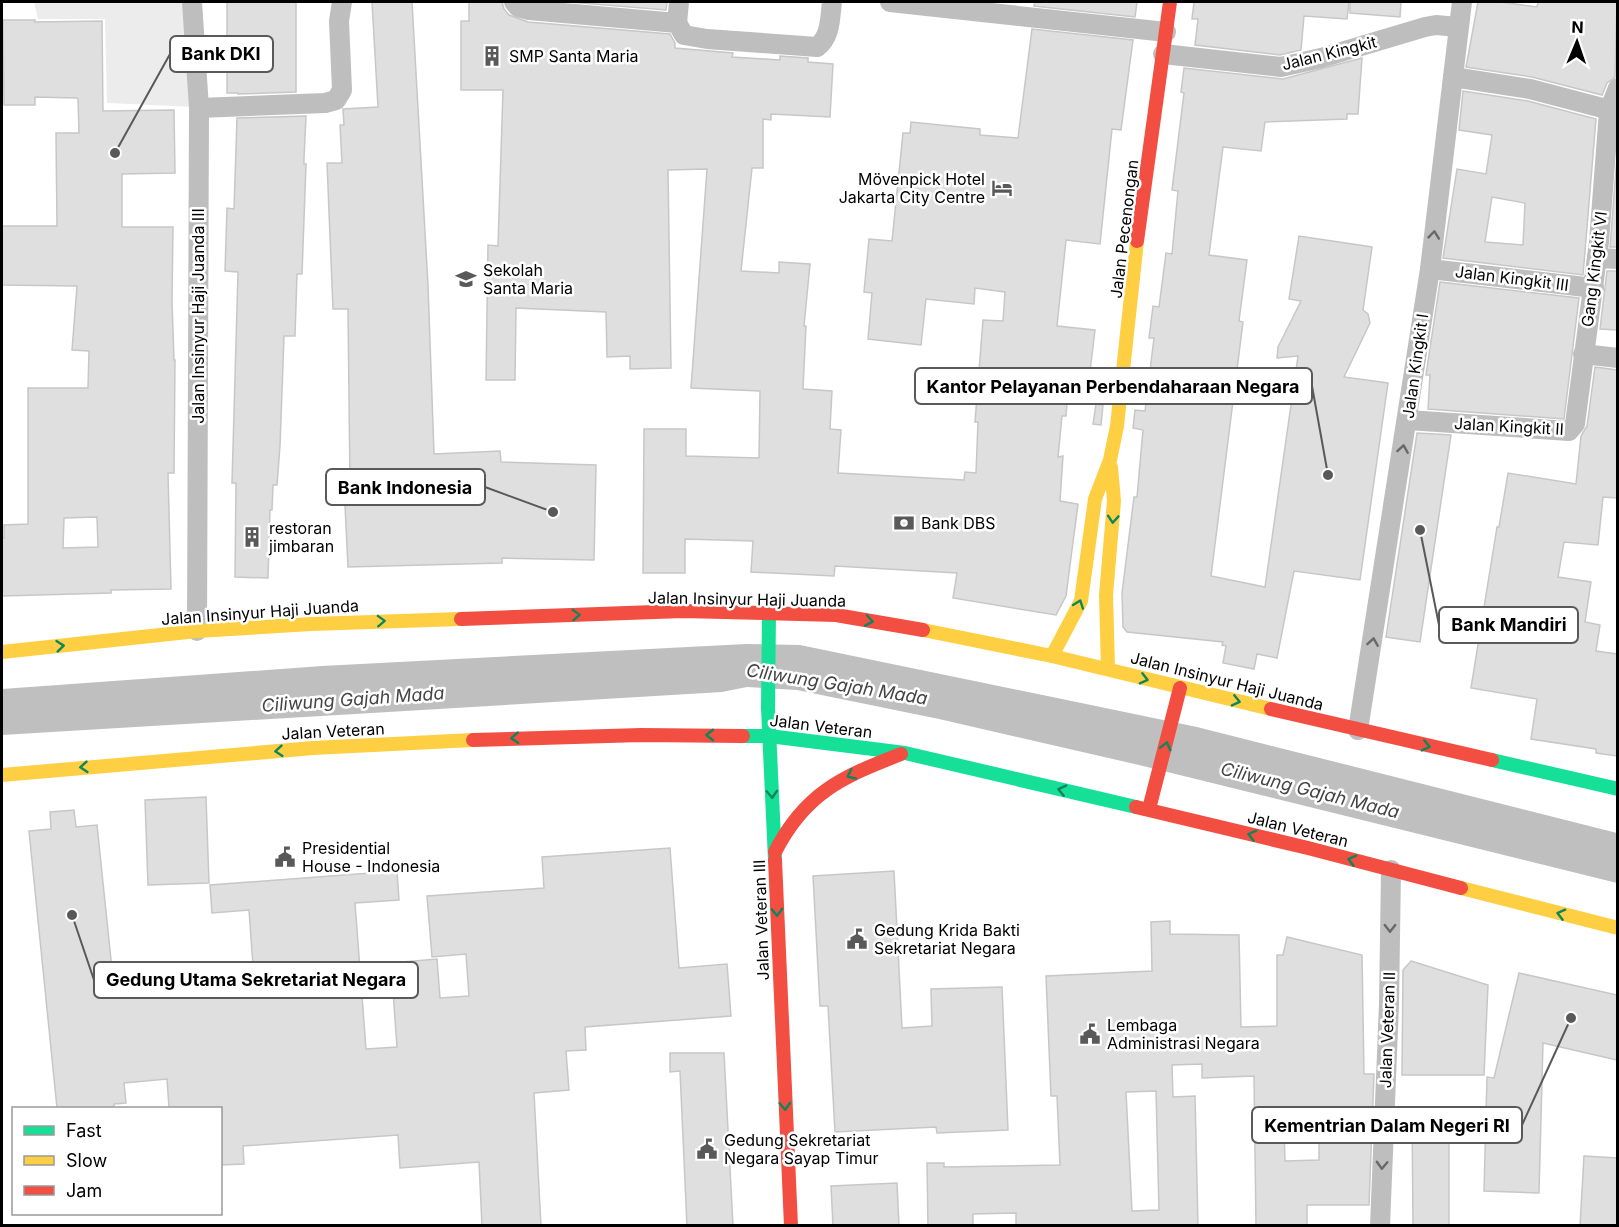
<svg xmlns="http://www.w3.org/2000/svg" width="1619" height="1227" font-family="Inter,sans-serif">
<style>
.green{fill:#ececec}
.water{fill:#bfbfbf}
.building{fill:#dfdfdf;stroke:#c7c7c7;stroke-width:1.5;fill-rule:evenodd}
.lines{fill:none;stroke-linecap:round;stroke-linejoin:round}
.street{stroke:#bebebe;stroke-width:20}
.fast{stroke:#16e098;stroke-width:14}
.slow{stroke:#ffcf43;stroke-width:14}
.jam{stroke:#f24e42;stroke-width:14}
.oneway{stroke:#686868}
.oneway2{stroke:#0d865b}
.labels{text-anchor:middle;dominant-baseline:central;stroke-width:5;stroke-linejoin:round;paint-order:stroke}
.street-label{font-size:16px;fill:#000;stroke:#fff}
.poi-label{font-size:16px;fill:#000;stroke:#fff;text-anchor:start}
.water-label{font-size:18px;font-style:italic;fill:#444;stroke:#fff}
.leader{fill:none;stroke:#595959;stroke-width:2}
.callout-dot{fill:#595959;stroke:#fff;stroke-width:2}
.callout{fill:#fff;stroke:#595959;stroke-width:2}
.callout-label{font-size:18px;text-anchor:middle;font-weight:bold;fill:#000}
</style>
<rect width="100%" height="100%" fill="#fff"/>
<path class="green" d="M34,2H193L196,107L107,103L105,19H38Z"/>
<path class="water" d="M746,644L800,645L1197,727L1617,833V883L1139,765L939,719L797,690L747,687L722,692L2,735V689L322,666Z"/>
<g class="building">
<path d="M227,2H296V92L238,94V93H227Z"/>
<path d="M372,2H412L428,285L434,454L500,451L501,462L596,465L594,560L502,558V563L348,567L344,485H350L348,309H333L327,163H342L340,125H344L343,109L378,107Z"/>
<path d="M469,2H502L504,9L509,15L528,22L670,34L675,43V48L733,53L732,57L780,60V56L808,58V62L833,64L830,117L771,114V120L763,119V168H752L741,271L779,273V262L810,264L804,326H806L803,389L832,391L830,429L841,430L838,473L964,480L965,472L976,473L978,422H975L983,320L1003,321L1005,292L975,288L974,304L926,299L921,345L868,339L872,293L864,292L869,239L892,241L903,133H910L911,122L980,129V135L1018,138L1032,29L1133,40L1121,130L1112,129L1100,244L1066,240L1057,326L1095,330L1089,380L1069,378L1066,416H1062L1058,457L1063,456L1060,501L1078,504L1066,596L1056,615L953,598L957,573L835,566L834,576L751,572L753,541L685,539V573H643L644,429H686V456L759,458L760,391L691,388L707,169L668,170L671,368L630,369V356L607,357L606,312L516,308L515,380H486L488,245L498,246L503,90H461V21H469Z"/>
<path d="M569,2H667L666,10Z"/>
<path d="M1035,2H1137L1135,17L1034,6Z"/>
<path d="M1194,2H1349L1347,19L1304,16L1301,50L1280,55L1195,45L1198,19H1192Z"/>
<path d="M1350,2H1401L1400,17L1350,13Z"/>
<path d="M1478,2H1501L1537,7L1538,2H1617L1615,77L1607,83L1602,95L1532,77L1466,67Z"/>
<path d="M3,20H35V22L102,21L103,111L174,110L175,173L122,174V227H173L172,301L174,360H175L174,473H168L171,589L111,590V593L2,596V538H4V525L28,524V388H88L89,351L72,350L77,286L2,285V226H57L56,133H79L78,99L77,98L35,97V105H4ZM97,517L98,547L63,548L64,518Z"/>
<path d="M1362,58L1358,114H1347V119L1265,122L1261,151L1223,147L1209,255L1247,260L1239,321L1243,322L1211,576L1265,587L1298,356L1277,358L1278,347L1301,301L1289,299L1299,236L1372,247L1363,310L1368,314L1370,323L1344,377L1388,383L1360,580L1294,571L1277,658L1257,654L1254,669L1223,663L1226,646L1222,645L1223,642L1127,632L1123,627L1122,593L1134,497H1137L1143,430L1133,428L1135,410L1145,411L1154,338H1149L1153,306L1159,307L1166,253L1172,254L1178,191L1172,190L1184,93L1181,92L1184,68L1283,79Z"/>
<path d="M1463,91L1528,101L1596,119L1583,275L1443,258L1457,169L1486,174L1492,135L1459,130ZM1492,197L1525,203L1523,245L1485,242Z"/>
<path d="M306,116L304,158V164H306L302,274H297L295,336H284L280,446L277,485H273L272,510H270L268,578L235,577L236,483H232L238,272L225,271L227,208L234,209L237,118Z"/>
<path d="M1617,157V247H1610Z"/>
<path d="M1607,271H1617V330L1600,329Z"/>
<path d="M1440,282L1579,298L1564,419L1428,409L1430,375H1426Z"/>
<path d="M1595,367L1617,370V498L1603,497L1598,545L1564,542L1558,577L1591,582L1585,622L1600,625L1596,651L1617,654V756L1596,753V749L1531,739L1537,699L1471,688L1497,527H1499L1508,473L1576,484L1581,436L1587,426Z"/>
<path d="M1096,404L1103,405L1101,425L1093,424Z"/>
<path d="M1417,433L1451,435L1420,642L1386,637Z"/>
<path d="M206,797L209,883L148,885L145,800Z"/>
<path d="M74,810L76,827L97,825L115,998L161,994L160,974L253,966L249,910L212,913L210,885L397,871L399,900L355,903L366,1049L397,1047L391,963L437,959L440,998L469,996L466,954L432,957L427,896L544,888L542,857L670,848L679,968L727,964L731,1016L585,1027L586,1050L566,1051L569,1090L534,1093L541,1226H482L479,1162L400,1168L398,1135L243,1146L244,1164L220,1165V1108H169L167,1079L124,1083L126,1103L114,1104V1108H57L29,831L51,829L50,812Z"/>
<path d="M894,871L902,1028L932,1026L931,989L1002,987L1008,1130L937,1133L936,1127L835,1132L828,1006H820L813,876Z"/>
<path d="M1170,921V934L1239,935L1241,1027L1277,1026V955H1283L1287,937L1362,955L1364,1074H1374L1369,1205H1307V1226H1256L1254,1076L1202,1078V1064L1172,1065L1173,1097L1195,1096L1198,1226H1016V1213L973,1214V1226H928L927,1163H944V1167L1060,1165L1057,1096H1051L1046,976L1152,971L1151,922ZM1156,1091L1159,1210L1132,1211L1126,1092ZM1284,1130H1319V1160L1285,1161Z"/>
<path d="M1411,961L1488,985L1484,1075H1402L1403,970Z"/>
<path d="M1519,973L1617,995V1060L1543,1043L1539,1193L1484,1191L1487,1077L1494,1078Z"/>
<path d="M670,1053H724L733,1226H687L680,1071L670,1072Z"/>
<path d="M1412,1107H1449V1226H1413Z"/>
<path d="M1584,1156L1617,1158V1226H1580Z"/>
<path d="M897,1183L899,1226H833L831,1186Z"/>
</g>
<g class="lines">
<g class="street">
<path d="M192,2L199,108L197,631"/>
<path d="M514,2L518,7L529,10L677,23L684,35L707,39L817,47C831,37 830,17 832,2"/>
<path d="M890,2L1166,32"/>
<path d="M677,23L679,2"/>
<path d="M1163,54L1281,67L1321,58L1425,27L1436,25L1458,27"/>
<path d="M1453,77L1530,89L1618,112"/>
<path d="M199,108L325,103L336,100L342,90L339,21L342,2"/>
<path d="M1597,258L1618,259"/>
<path d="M1430,269L1594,288"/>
<path d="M1583,354L1618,358"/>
<path d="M1408,420L1569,431L1575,424L1599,242L1609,111L1618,88"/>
<path d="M1358,730L1430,269L1462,2"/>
<path d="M1380,1226L1389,1004L1391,870"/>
</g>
<g class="fast">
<path d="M769,613L768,708L775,860"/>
<path d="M743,736H769L905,753L1136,807"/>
<path d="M1492,760L1618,789"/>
</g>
<g class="slow">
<path d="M923,630L1052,656L1271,709"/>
<path d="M2,652L197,631L311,624L461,619"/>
<path d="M1052,656L1081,601L1095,499L1110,460L1117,426L1137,241"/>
<path d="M1108,669L1106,595L1114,501L1111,467"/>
<path d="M2,775L313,748L473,740"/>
<path d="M1461,888L1618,928"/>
</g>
<g class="jam">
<path d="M1137,241L1170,2"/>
<path d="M461,619L683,611L836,615L923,630"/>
<path d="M1271,709L1492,760"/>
<path d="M473,740L641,735L743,736"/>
<path d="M1136,807L1308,848L1461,888"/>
<path d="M1149,809L1180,688"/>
<path d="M775,852C805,793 842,777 901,754"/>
<path d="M775,860L791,1226"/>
</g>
</g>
<defs><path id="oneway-chevron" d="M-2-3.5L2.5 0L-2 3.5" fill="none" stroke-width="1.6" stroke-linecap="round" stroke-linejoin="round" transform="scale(1.5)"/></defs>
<g class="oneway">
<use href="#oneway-chevron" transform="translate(1434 235) rotate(-84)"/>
<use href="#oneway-chevron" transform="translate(1403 449) rotate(-81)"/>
<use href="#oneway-chevron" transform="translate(1373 642) rotate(-81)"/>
<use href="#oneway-chevron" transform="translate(1390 928) rotate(90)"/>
<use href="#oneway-chevron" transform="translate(1382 1165) rotate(92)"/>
</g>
<g class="oneway2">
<use href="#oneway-chevron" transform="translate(1113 519) rotate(94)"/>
<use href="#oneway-chevron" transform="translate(1079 604) rotate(-70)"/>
<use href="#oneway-chevron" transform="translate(576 615) rotate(-2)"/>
<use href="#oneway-chevron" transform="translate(381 621) rotate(-2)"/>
<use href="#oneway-chevron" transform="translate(869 621) rotate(10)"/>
<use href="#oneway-chevron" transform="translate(60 646) rotate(-6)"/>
<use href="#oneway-chevron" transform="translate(1144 679) rotate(14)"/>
<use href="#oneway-chevron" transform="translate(1236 701) rotate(13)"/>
<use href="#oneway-chevron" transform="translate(710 735) rotate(-180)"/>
<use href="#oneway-chevron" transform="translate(515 738) rotate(177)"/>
<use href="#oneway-chevron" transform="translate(1166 746) rotate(-76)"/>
<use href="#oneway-chevron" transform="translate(1426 746) rotate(13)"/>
<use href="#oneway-chevron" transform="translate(279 751) rotate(175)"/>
<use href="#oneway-chevron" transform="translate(84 767) rotate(175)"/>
<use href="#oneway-chevron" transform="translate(851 775) rotate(155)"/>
<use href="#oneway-chevron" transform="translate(1062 790) rotate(-167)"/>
<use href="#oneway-chevron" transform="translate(772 794) rotate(87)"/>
<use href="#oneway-chevron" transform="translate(1252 835) rotate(-166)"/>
<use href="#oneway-chevron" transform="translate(1352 860) rotate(-165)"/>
<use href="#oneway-chevron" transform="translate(777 912) rotate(88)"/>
<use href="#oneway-chevron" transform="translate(1561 914) rotate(-166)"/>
<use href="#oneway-chevron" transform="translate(785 1106) rotate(87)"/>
</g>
<defs>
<g id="building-bare" transform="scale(1.62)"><path d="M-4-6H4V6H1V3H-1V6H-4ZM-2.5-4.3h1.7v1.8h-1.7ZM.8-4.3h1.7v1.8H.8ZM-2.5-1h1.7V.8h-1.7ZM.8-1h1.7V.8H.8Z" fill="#595959" stroke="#fff" stroke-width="2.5" paint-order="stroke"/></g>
<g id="hotel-bare" transform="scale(1.62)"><path d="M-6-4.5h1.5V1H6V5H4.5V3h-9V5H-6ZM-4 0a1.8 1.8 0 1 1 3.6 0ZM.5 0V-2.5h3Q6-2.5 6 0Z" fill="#595959" stroke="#fff" stroke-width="2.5" paint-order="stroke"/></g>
<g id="school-bare" transform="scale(1.62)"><path d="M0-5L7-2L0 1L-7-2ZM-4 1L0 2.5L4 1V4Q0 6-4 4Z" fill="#595959" stroke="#fff" stroke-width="2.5" paint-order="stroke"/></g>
<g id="bank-bare" transform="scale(1.62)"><path d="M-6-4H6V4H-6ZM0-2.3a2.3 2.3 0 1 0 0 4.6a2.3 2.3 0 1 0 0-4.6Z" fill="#595959" stroke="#fff" stroke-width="2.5" paint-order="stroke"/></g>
<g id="civic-bare" transform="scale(1.62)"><path d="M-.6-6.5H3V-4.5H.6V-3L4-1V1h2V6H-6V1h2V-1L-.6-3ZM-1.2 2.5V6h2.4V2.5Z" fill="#595959" stroke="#fff" stroke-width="2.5" paint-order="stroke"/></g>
</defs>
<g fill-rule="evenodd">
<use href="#building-bare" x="492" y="56"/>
<use href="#hotel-bare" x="1002" y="188"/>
<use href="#school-bare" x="466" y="279"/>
<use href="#bank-bare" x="904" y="523"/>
<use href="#building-bare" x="252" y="537"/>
<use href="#civic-bare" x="285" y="857"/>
<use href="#civic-bare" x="857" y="939"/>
<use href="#civic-bare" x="1090" y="1034"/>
<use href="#civic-bare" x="707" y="1149"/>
</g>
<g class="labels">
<g class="street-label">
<text transform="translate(1329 53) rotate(-14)">Jalan Kingkit</text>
<text transform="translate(1124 229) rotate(-83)">Jalan Pecenongan</text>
<text transform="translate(1594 269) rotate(-83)">Gang Kingkit VI</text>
<text transform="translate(1512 278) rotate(7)">Jalan Kingkit III</text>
<text transform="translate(198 316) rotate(-90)">Jalan Insinyur Haji Juanda III</text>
<text transform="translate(1415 366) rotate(-82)">Jalan Kingkit I</text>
<text transform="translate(1509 426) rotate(3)">Jalan Kingkit II</text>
<text transform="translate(747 599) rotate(1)">Jalan Insinyur Haji Juanda</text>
<text transform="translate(260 612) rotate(-4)">Jalan Insinyur Haji Juanda</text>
<text transform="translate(1227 681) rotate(14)">Jalan Insinyur Haji Juanda</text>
<text transform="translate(821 726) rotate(7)">Jalan Veteran</text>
<text transform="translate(333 731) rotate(-3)">Jalan Veteran</text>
<text transform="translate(1298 829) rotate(14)">Jalan Veteran</text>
<text transform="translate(761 920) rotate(-92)">Jalan Veteran III</text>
<text transform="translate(1387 1030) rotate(-88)">Jalan Veteran II</text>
</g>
<g class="poi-label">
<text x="509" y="56">SMP Santa Maria</text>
<text x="985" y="179" text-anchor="end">Mövenpick Hotel<tspan x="985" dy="18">Jakarta City Centre</tspan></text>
<text x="483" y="270">Sekolah<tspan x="483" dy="18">Santa Maria</tspan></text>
<text x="921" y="523">Bank DBS</text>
<text x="269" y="528">restoran<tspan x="269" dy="18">jimbaran</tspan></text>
<text x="302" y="848">Presidential<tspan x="302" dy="18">House - Indonesia</tspan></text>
<text x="874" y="930">Gedung Krida Bakti<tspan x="874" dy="18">Sekretariat Negara</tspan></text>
<text x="1107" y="1025">Lembaga<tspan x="1107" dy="18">Administrasi Negara</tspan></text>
<text x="724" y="1140">Gedung Sekretariat<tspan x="724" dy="18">Negara Sayap Timur</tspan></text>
</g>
<g class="water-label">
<text transform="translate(837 684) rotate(9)">Ciliwung Gajah Mada</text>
<text transform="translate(353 699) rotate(-4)">Ciliwung Gajah Mada</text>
<text transform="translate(1310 790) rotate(14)">Ciliwung Gajah Mada</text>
</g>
</g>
<path class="leader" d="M115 153L170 54M1328 475L1312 386M553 512L485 487M1420 530L1439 625M72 915L94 980M1571 1018L1522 1125"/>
<g class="callout-dot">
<circle cx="115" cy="153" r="6"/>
<circle cx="1328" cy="475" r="6"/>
<circle cx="553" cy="512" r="6"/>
<circle cx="1420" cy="530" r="6"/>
<circle cx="72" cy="915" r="6"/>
<circle cx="1571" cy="1018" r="6"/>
</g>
<g class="callout">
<rect x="170" y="36" width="103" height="36" rx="6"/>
<rect x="915" y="368" width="397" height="36" rx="6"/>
<rect x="326" y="469" width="159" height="36" rx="6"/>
<rect x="1439" y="607" width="139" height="36" rx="6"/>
<rect x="94" y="962" width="324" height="36" rx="6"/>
<rect x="1252" y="1107" width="270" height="36" rx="6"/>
</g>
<g class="callout-label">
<text x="221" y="60">Bank DKI</text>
<text x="1113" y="393">Kantor Pelayanan Perbendaharaan Negara</text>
<text x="405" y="494">Bank Indonesia</text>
<text x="1509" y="631">Bank Mandiri</text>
<text x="256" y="986">Gedung Utama Sekretariat Negara</text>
<text x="1387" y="1132">Kementrian Dalam Negeri RI</text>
</g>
<rect width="1619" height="1227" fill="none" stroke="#000000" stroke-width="6"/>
<rect x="12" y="1107" width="210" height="108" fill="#ffffff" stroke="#999999" stroke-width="1.5"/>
<rect x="24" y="1126" width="30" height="9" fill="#16e098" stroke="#999999" stroke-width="1.5"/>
<text x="66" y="1137" font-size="18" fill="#000000">Fast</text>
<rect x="24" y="1156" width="30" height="9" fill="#ffcf43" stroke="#999999" stroke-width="1.5"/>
<text x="66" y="1167" font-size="18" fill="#000000">Slow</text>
<rect x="24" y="1186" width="30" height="9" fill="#f24e42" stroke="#999999" stroke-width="1.5"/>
<text x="66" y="1197" font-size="18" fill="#000000">Jam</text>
<g transform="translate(1577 42) rotate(2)" stroke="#ffffff" stroke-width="4.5" paint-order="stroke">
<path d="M0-4.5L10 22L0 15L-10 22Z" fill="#000000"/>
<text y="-9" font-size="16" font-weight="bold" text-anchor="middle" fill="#000000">N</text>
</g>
</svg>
